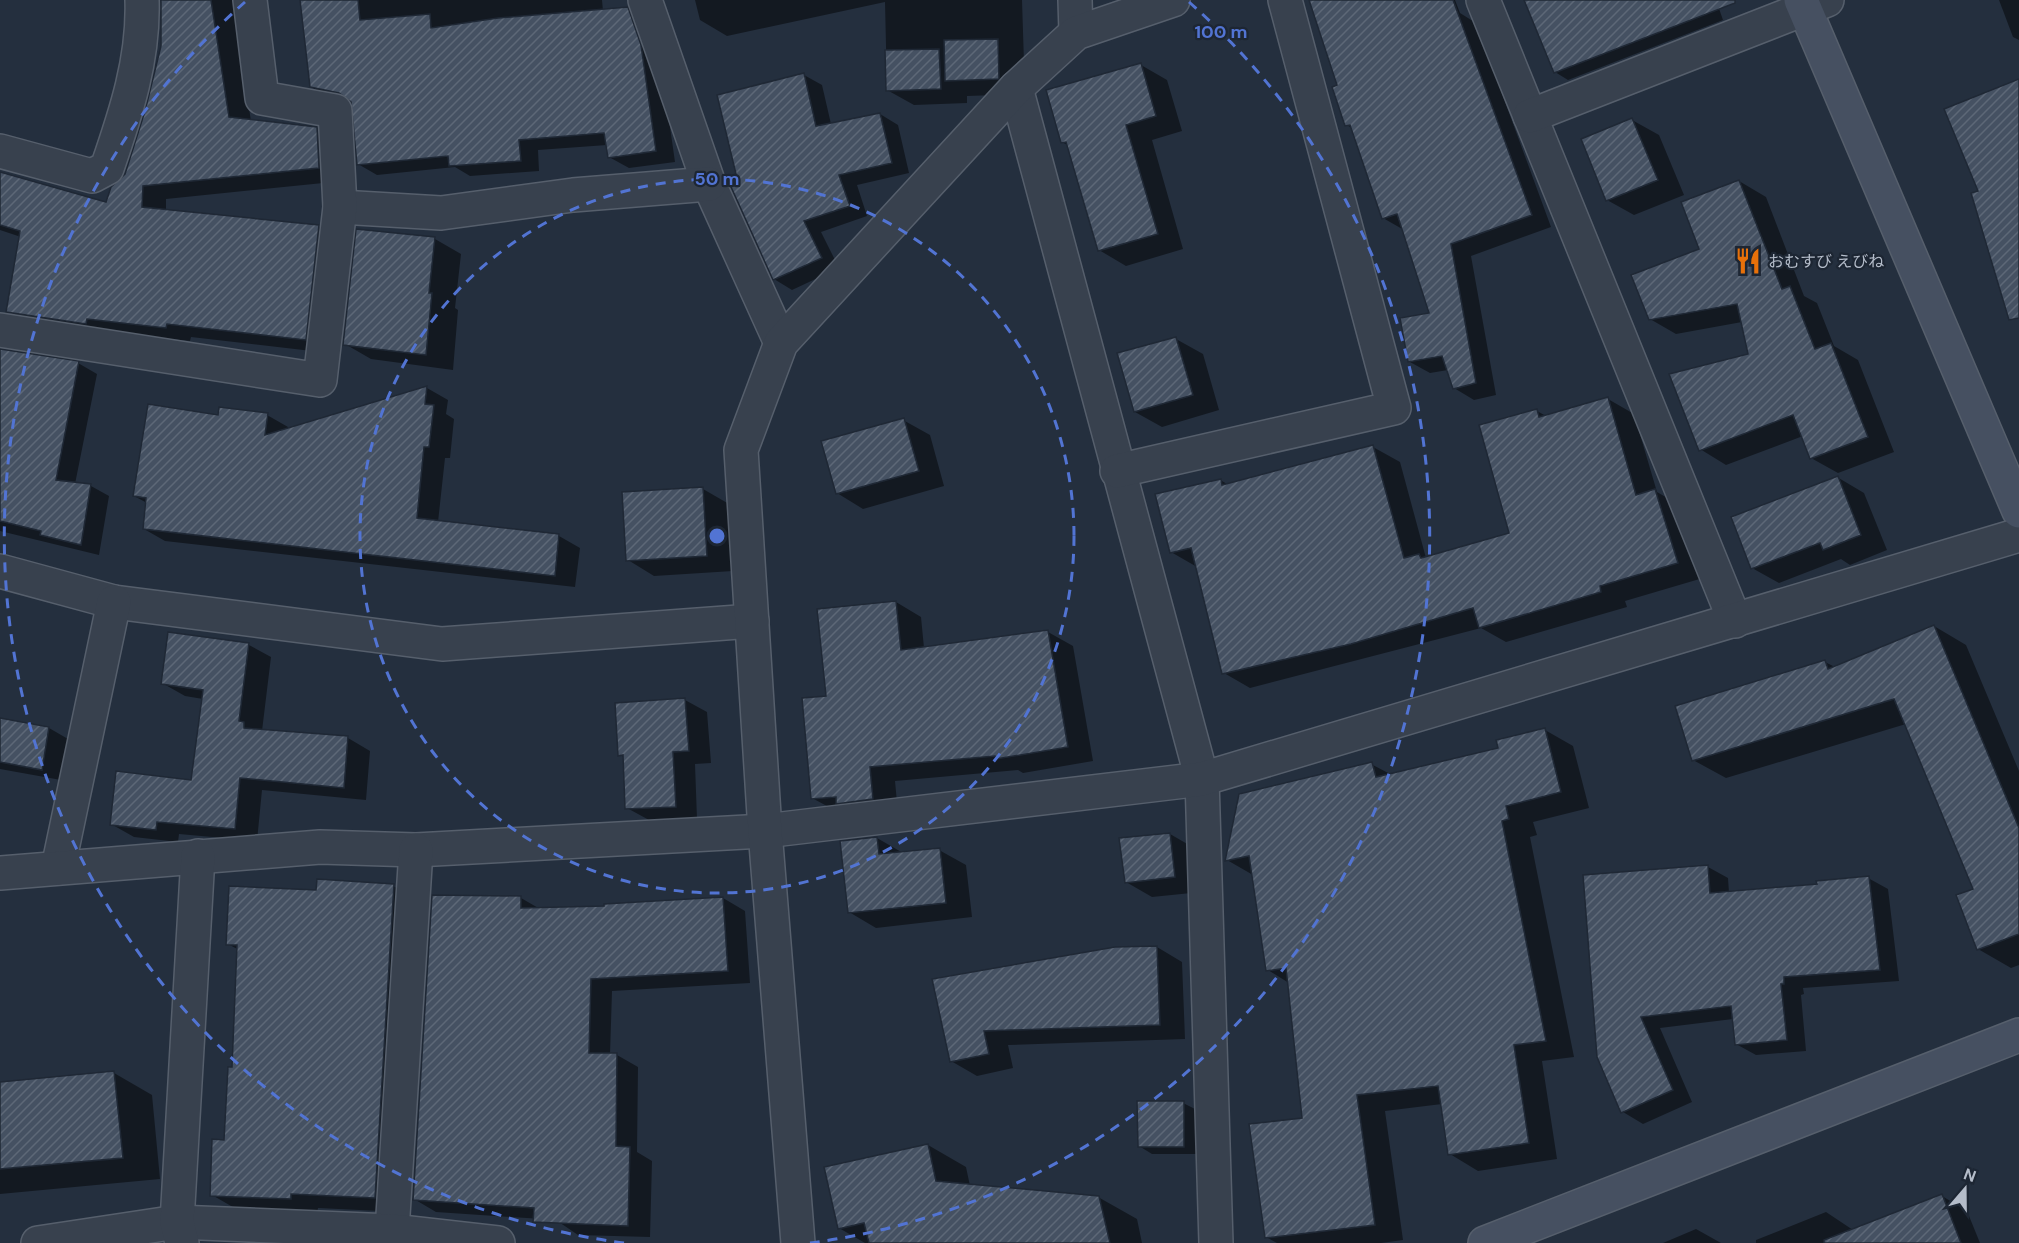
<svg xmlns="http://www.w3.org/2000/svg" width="2019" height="1243" font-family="'DM Sans','Noto Sans JP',sans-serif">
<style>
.shadow{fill:#0007}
.building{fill:url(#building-hatch);stroke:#1f2835;stroke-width:1.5}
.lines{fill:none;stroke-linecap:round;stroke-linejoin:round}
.street-casing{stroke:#565f6c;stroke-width:36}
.secondary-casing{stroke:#565f6c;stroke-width:36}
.street{stroke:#38414e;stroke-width:33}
.secondary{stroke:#465061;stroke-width:33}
.ring{fill:none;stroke:#5274d3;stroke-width:3;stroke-dasharray:10 8}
.labels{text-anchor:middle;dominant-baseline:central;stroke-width:4.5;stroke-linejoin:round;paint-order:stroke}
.poi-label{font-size:16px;fill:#b4bcc9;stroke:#1d2633;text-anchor:start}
.centre{fill:#5274d3;stroke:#1d2633;stroke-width:3}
.ring-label{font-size:18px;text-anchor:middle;font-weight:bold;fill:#5274d3;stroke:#1d2633;stroke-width:4.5;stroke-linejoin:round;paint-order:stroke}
</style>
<defs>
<pattern id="building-hatch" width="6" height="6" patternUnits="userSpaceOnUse" patternTransform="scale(1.5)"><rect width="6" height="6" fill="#455162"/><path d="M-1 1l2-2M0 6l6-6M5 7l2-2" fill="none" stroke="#5d6877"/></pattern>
</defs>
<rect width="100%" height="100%" fill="#242f3e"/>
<g class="shadow">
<path d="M162,0H236L238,13H234L251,121L317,128L340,142L343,181L166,199V211L319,227L342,241L329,353L191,337L190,341L31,325L8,311L21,237L0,230V173L107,203L126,175L147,111L162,46Z"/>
<path d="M306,0H602L603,11L627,8L647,20L660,57L675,162L629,168L609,157L607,145L538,150L539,171L470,176L455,167L377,175L358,164L353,102L331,98L311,87Z"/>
<path d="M695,0H1022L1025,94L967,96V103L914,105L887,90L885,2L727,36L700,20Z"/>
<path d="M1311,0H1455L1460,13L1476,23L1551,227L1471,256L1496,395L1474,400L1454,388L1448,370L1430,373L1410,362L1431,314L1404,230L1383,218L1353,129L1347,125L1339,86Z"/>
<path d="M1526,0H1716L1723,20L1568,80L1555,72Z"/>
<path d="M1999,0H2019V40L2013,37Z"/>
<path d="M1141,65L1167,80L1182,131L1152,140L1183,249L1126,266L1099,250L1069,146L1062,142Z"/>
<path d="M804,75L822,85L831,124L880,114L898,125L909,173L857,185L867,216L821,232L839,268L792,290L774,279L737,175Z"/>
<path d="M1632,120L1659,135L1684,195L1634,215L1607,200Z"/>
<path d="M1739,181L1766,197L1804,296L1817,303L1834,346L1858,360L1894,452L1838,473L1811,458L1803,436L1726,465L1700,449L1749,355L1742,322L1676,334L1650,319L1701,250Z"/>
<path d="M435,239L461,254L455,308L458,310L453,370L371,359L345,344Z"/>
<path d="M1176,339L1203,354L1219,410L1162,427L1135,412Z"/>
<path d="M0,355L78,363L97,374L75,484L91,486L109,496L99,555L0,531Z"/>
<path d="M427,388L448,400L446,414L454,419L450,458H445L438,522L559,536L580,548L575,587L165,541L144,529L147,503L134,496L219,417L267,415L288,427V430Z"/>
<path d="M1608,399L1634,414L1657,492L1681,506L1703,578L1625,601L1627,607L1506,642L1481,628L1250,688L1224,673L1197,567L1171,552L1220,480L1229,485L1373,447L1400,462L1426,558L1511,534L1537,411L1546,416Z"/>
<path d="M903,420L930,435L944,486L863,509L837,493Z"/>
<path d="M1837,477L1864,493L1887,550L1850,565L1841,559L1779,583L1752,568Z"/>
<path d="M703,489L729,504L733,571L654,576L628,560Z"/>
<path d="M896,602L921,617L924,648L1048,632L1073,646L1093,761L1023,773L1018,770L895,781L898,813L838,812L812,798L828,698Z"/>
<path d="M1934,626L1966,645L2019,771V965L2011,968L1978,949L1975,890L1906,724L1726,778L1693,760L1825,662L1835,667Z"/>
<path d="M249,645L271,657L262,731L348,738L370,751L366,800L262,790L257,841L179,834L178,842L134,837L111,824L192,782L203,699L185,696L162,683Z"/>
<path d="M685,700L707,712L711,763L695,764L697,819L649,820L627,808L624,757L620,755Z"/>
<path d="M0,720L49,728L68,739L61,780L0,769Z"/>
<path d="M1545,730L1573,746L1589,808L1533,822L1537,835L1530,837L1574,1057L1542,1061L1557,1159L1478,1171L1450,1154L1442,1104L1385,1111L1403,1240L1381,1243H1277L1266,1237L1303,1119L1289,983L1268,970L1253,875L1227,860L1371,764L1392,775L1500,749Z"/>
<path d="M1170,834L1196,849L1201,892L1152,897L1126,882Z"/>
<path d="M877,838L903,853L939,850L966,865L972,917L876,928L849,912Z"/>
<path d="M1708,867L1728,878L1729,893L1818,886L1868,878L1888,889L1899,981L1803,988L1804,994L1801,995L1806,1051L1756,1055L1736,1044L1733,1019L1660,1028L1692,1102L1643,1124L1623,1112L1598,1057Z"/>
<path d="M393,886L420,901L401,1212L318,1208L317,1214L238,1210L212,1195L225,1141L233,1069L239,950L228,944Z"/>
<path d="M521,898L540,909L606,908L723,898L745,911L750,983L612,991L610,1055H617L638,1067L637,1152L652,1161L650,1237L578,1235L556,1220L436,1212L414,1199Z"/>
<path d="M1157,947L1182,962L1185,1039L1008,1045L1013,1068L977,1076L951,1061L933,980Z"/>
<path d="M114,1073L152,1095L160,1179L0,1194V1083Z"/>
<path d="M1183,1103L1197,1110V1154H1152L1139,1146Z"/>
<path d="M928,1145L966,1167L970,1186L1098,1197L1137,1219L1142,1243H865L839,1228Z"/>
<path d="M1942,1196L1967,1211L1980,1243H1756V1240L1826,1212L1853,1230Z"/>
<path d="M1696,1229L1721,1243H1663Z"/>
</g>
<g class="building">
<path d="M161,0H211L229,117L317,127L319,168L143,186L142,207L319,225L306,340L167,324L166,328L87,319L86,324L6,312L20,231L0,225V172L106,202L111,187L125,174L145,111L161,46Z"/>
<path d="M300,0H358L360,20L430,14L431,28L498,18L628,7L641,45L656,151L608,158L604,133L519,140L521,161L449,166L448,156L357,165L351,102L339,93L310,87Z"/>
<path d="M1309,0H1453L1532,215L1451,244L1476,383L1453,389L1442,356L1408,362L1400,318L1429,313L1397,214L1382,219L1350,125L1345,126L1332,87L1337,85Z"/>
<path d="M1524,0H1735V3L1554,73Z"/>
<path d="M998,39L999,79L945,81L944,40Z"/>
<path d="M939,49L941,89L886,91L885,50Z"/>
<path d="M1141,63L1156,116L1126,125L1158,234L1098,251L1066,142L1061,143L1046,90Z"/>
<path d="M804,73L816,126L880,113L892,163L839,175L850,206L804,221L822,258L773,280L727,178L736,174L717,95Z"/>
<path d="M2019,79V318L2009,320L1971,193L1978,191L1944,109Z"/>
<path d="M1632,118L1658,180L1606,201L1581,139Z"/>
<path d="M1739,180L1782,289L1790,286L1815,349L1831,343L1868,437L1810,459L1793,415L1699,451L1669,374L1748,354L1737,304L1649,320L1631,275L1699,249L1681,202Z"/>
<path d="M356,229L435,237L429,293H432L426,355L343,345Z"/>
<path d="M1176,337L1193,395L1134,412L1117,353Z"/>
<path d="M0,349L79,361L56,480L91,484L81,545L40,535L41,531L0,521Z"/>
<path d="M427,386L425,404L434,405L429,447H424L417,518L559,534L555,576L143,529L146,498L133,496L148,404L218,415L219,407L268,413L265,435Z"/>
<path d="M1608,397L1636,495L1655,489L1678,563L1600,586L1601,592L1479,628L1473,608L1351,644L1222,674L1191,548L1170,553L1155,494L1221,479L1222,485L1373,445L1404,558L1419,554L1421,558L1509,533L1479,425L1537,409L1539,417Z"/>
<path d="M904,418L919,471L836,494L821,441Z"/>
<path d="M1838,476L1861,535L1823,550L1820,543L1751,569L1731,517Z"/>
<path d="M703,487L707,556L626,561L622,492Z"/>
<path d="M896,601L901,650L1048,630L1068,747L996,759L995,756L870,767L873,799L836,804V797L811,799L802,698L826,696L817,609Z"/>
<path d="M1934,625L2019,828V934L1977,950L1956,895L1973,889L1894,699L1692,761L1675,706L1825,660L1828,669Z"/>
<path d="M168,632L249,643L239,721L244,722V728L348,736L344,788L240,778L235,829L157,822L156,830L110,825L116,771L191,780L203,690L161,684Z"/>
<path d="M685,698L689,751L673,752L676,807L625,809L623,755L618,756L615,703Z"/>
<path d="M0,718L49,727L42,770L0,762Z"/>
<path d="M1545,728L1561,792L1506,806L1509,819L1502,821L1546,1041L1514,1045L1529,1143L1448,1155L1438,1086L1357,1095L1375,1225L1265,1238L1249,1124L1302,1118L1286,968L1266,971L1249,856L1225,861L1239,794L1372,762L1376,777L1498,748L1496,740Z"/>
<path d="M1170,833L1175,877L1125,883L1119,838Z"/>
<path d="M877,837L879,854L940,848L946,903L848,913L840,841Z"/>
<path d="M1708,865L1710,893L1817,884L1816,881L1869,876L1880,970L1784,977V984H1781L1787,1040L1735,1045L1731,1006L1641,1017L1673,1090L1621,1113L1597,1057L1583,875Z"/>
<path d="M317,879L394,884L375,1198L291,1194V1199L210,1196L212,1139L224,1140L228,1067H232L237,945H226L229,886L316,890Z"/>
<path d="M432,895L521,896V908L604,906V904L723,897L728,971L591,979L589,1053H617L616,1146L630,1147L628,1226L533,1222L534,1208L413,1200Z"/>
<path d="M1157,946L1160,1025L984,1031L989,1054L950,1062L932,979L1115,947Z"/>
<path d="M114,1071L123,1158L0,1169V1082Z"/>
<path d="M1137,1101H1184V1147H1138Z"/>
<path d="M928,1144L936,1181L1099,1196L1110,1243H869L864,1223L838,1229L824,1167Z"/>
<path d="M1942,1194L1961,1243H1824V1240Z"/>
</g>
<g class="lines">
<g class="street-casing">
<g id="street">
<path d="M645,0L709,184L781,343"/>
<path d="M1075,0L1076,33"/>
<path d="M1483,0L1735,621"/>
<path d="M1016,88L1202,779L1216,1243"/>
<path d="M1530,116L1827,0"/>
<path d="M0,151L92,176L107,168C126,113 144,59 142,0"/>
<path d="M340,207L441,213L573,195L709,184"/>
<path d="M0,330L320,380L340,207L335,111L262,98L250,0"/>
<path d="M1117,471L1394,408L1285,0"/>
<path d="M0,571L114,602L442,644L752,621"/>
<path d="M58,868L114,602"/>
<path d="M0,873L320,847L416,850L765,831L1202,779L2019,535"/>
<path d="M392,1231L416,850"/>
<path d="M38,1243L177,1222L392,1231L498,1243"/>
<path d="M182,1243L177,1222L198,856"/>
<path d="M798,1243L765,831L741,450L781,343L1016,88L1076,33L1173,0"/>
</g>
</g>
<g class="secondary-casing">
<g id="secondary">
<path d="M1801,0L2019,511"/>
<path d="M1485,1243L2019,1035"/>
</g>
</g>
<use href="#street" class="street"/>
<use href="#secondary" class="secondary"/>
</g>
<g class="ring">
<circle cx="717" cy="536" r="357"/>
<path d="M624 1243A713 713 0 0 1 245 2M1189 2A713 713 0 0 1 810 1243"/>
</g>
<defs>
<g id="restaurant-bare" transform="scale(2.07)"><path d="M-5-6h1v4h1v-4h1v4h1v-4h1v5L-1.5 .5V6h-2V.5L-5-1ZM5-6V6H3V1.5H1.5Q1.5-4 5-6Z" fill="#e8710a" stroke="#1d2633" stroke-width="2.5" paint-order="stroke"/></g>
</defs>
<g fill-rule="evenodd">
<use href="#restaurant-bare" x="1748" y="261"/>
</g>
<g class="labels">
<g class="poi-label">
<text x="1768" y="261">おむすび えびね</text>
</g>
</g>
<circle cx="717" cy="536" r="9" class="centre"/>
<g class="ring-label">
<text x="1221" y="38">100 m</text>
<text x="717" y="185">50 m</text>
</g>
<g transform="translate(1965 1189) rotate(20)" stroke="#1d2633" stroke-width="4.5" paint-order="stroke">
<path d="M0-4.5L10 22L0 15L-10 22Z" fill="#b4bcc9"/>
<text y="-9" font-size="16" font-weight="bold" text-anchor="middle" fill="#b4bcc9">N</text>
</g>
</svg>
